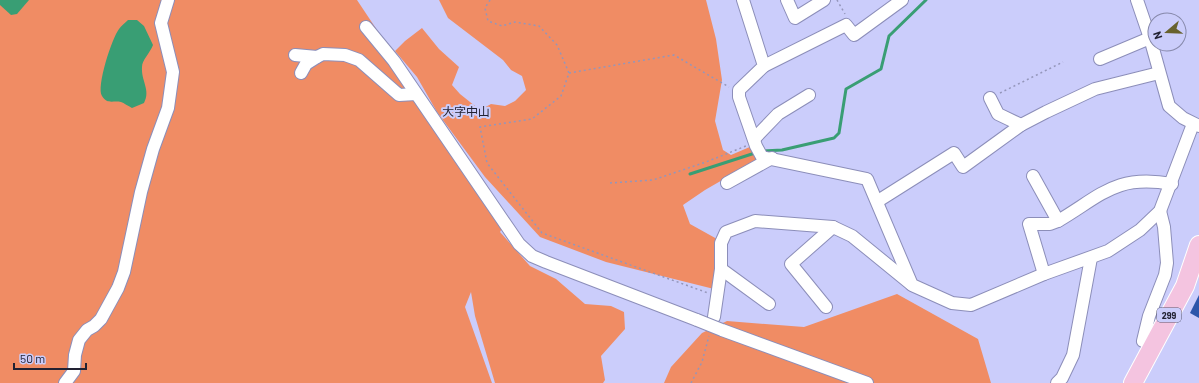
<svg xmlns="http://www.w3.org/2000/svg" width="1199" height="383" font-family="Barlow,'Noto Sans JP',sans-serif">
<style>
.green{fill:#f08c64}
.water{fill:#399e74}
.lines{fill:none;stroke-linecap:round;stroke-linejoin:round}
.stream{stroke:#399e74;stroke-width:3}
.building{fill:#2d56aa}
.minor-casing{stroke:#8c8eb9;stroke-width:14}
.highway-casing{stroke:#fff;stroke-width:20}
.path{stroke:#9496ba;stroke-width:1.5;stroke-dasharray:2 3;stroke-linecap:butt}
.minor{stroke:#fff;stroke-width:12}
.highway{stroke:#f4c4e0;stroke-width:18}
.minor-bridge-casing{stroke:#8c8eb9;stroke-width:14;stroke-linecap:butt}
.minor-bridge{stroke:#fff;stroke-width:12}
.labels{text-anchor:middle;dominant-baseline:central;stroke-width:4;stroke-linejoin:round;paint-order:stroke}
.shield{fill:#cbcdfb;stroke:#55556f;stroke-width:1}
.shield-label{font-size:9px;font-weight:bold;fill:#223}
.quarter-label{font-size:12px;fill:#223;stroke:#cbcdfb}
</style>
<rect width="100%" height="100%" fill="#cbcdfb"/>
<g class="green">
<path d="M0,0H357L505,222L500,232L530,266L556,279L585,304L611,306L624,312L625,329L601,356L605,380L603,383H495L475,316L471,292L465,307L492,383H0Z"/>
<path d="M439,0H706L716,39L722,80L715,121L723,150L731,155L752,146L757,160L705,190L683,205L690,224L717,239L714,289L606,262L540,237L485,177L437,112L417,77L395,51L405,41L422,28L439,49L459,67L452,85L460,94L480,110L491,104L505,106L515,101L526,90L522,76L511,70L503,60L448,18Z"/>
<path d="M897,294L978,339L991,383H664L671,367L702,333L727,321L804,327Z"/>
</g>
<g class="water">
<path d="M0,0H29L17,14L11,15L0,5Z"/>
<path d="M128,20H137L144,26L153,45C150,53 142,60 142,67C141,81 151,90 144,103L132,108C128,106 124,103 121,102C113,100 108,105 102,96C96,87 112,38 119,29C121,26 125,23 128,20Z"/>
</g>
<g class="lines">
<g class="stream">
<path d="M763,151L782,150L834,138L839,133L846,89L881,69L889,36L926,0"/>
<path d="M690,174L755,153"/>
</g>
</g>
<path class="building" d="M1199,295V318L1190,313Z"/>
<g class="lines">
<g class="minor-casing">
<g id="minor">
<path d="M743,0L764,66L739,90V97L756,146L762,157L867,179L912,285L952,303L971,305L1044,274L1108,251L1140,230L1160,211L1193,124"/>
<path d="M787,0L795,18L824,0"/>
<path d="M1137,0L1150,38L1169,106L1183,118L1199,126"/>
<path d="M366,27L394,61L519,244L532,256L546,262L697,320"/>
<path d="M295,55L317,57L323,54L345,55L359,60L399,95L416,94"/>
<path d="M1100,59L1150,38"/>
<path d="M764,66L846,25L854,35L902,0"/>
<path d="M301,73L306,64L317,57"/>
<path d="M990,98L998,114L1021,125"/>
<path d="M754,139L778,114L809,95"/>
<path d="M1033,176L1058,221"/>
<path d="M727,183L772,158"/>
<path d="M878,201L954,153L963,167L1021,125L1046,112L1095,89L1159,73"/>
<path d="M721,269L769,304"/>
<path d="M1044,274L1029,224H1050L1058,221C1102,195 1116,174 1172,184"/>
<path d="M826,307L791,264L833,227"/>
<path d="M714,317L721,269V243L726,232L755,221L833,227L852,236L911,284"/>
<path d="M722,330L867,383"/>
<path d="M1153,346L1143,341L1149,316L1165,275L1167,263L1164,227L1160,211"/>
<path d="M65,383L74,371L75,355L79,340L87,330L94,326L101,319L118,288L124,272L141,192L153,149L168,108L173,72L161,23L168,0"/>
<path d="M1057,383L1062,378L1073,355L1091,258"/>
</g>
</g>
<g class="highway-casing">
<path id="highway" d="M1133,383L1185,286L1199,245"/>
</g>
<g class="path">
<path d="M490,0L485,8L488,21L502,26L515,22L539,26L557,45L569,73L561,96L532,119L480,127L487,163L542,233L708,293"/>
<path d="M837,0L845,14"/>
<path d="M569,73L674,55L729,87"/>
<path d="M1000,93L1063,62"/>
<path d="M610,183L653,180L706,162L746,146"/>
<path d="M691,383L702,362L709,336"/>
</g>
<use href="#minor" class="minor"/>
<use href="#highway" class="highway"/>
<g class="minor-bridge-casing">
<path id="minor-bridge" d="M697,320L722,330"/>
</g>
<use href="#minor-bridge" class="minor-bridge"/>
</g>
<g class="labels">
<rect class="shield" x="1157" y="308" width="24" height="14" rx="3"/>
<g class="shield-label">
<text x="1169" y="315">299</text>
</g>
<g class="quarter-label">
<text x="466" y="111">大字中山</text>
</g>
</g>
<g transform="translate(1167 32) rotate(251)"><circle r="19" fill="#cbcdfb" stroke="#8789ab"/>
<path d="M0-3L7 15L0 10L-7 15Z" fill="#68622e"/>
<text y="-6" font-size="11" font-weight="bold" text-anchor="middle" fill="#222233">N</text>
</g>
<path d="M14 363v6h72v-6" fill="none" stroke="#222233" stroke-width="2"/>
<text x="20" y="363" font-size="12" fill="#222233" stroke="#cbcdfb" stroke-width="3" paint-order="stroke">50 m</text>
</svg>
